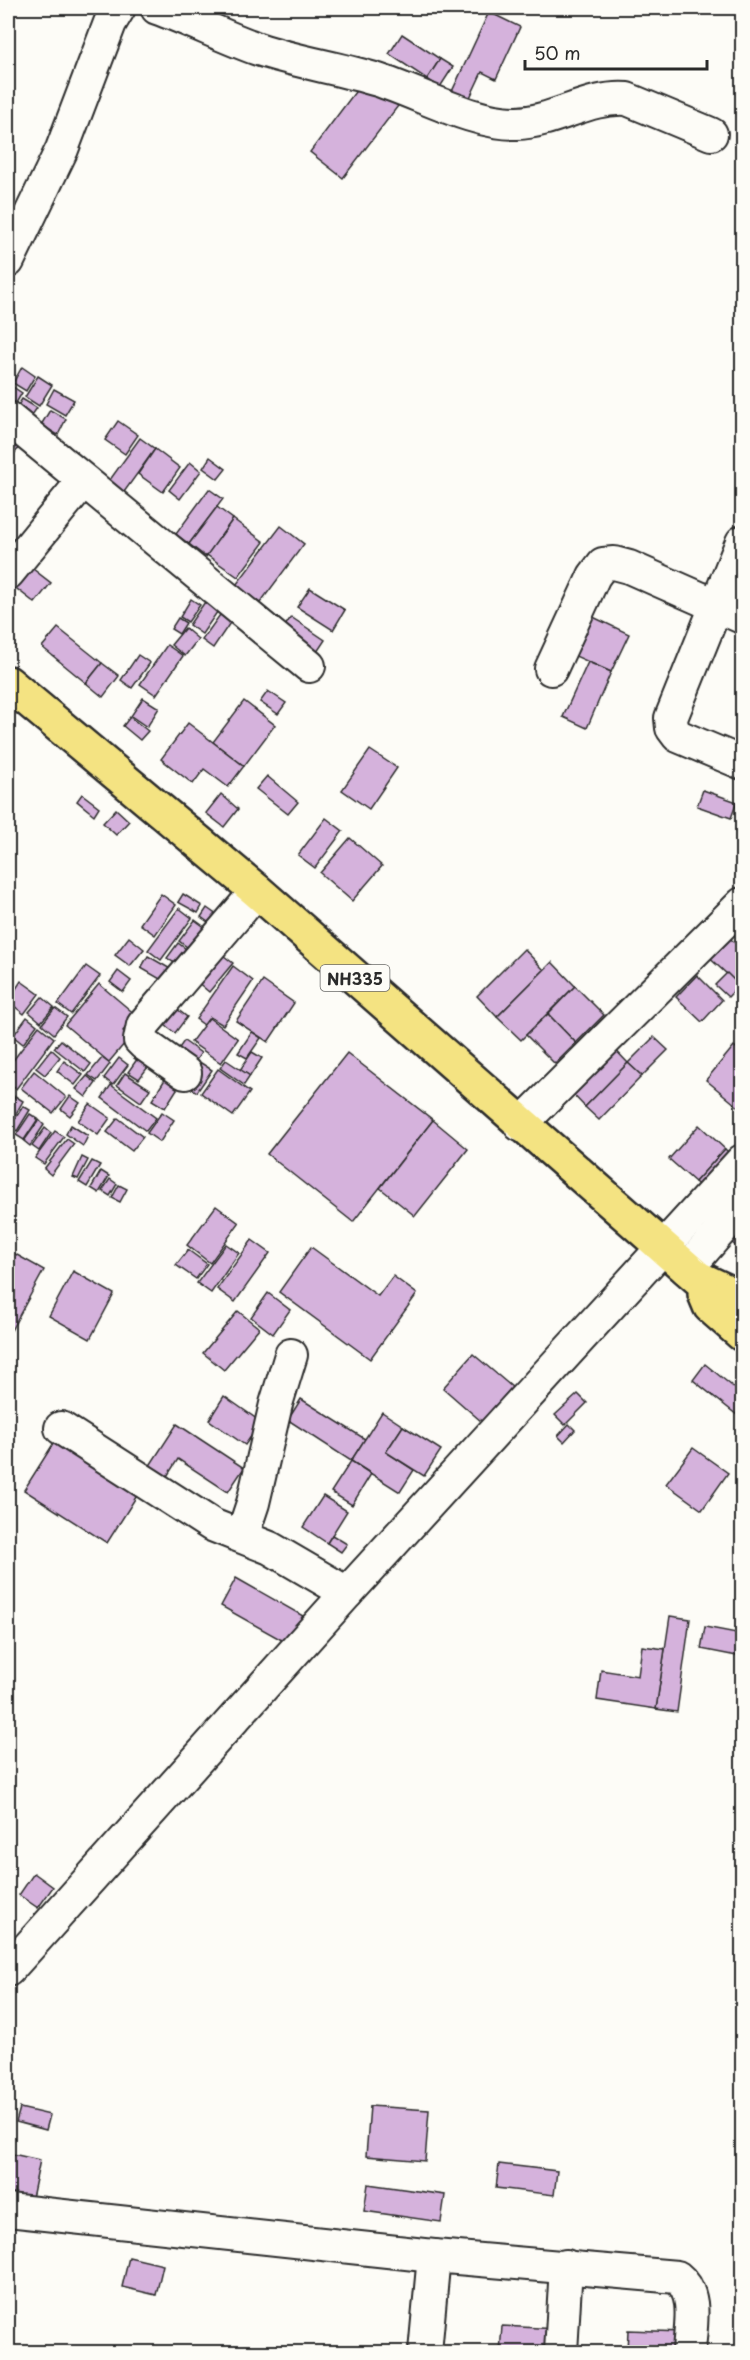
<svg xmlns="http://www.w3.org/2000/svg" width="750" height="2360" font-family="'Playpen Sans',sans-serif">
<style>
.building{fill:#d5b2dc;stroke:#2b2b2b;stroke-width:1.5}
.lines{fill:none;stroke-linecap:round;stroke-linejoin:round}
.minor-casing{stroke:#2b2b2b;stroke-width:36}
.highway-casing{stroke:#2b2b2b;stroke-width:38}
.minor{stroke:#fdfcf7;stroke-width:32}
.highway{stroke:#f4e382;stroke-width:33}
.labels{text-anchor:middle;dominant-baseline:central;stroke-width:6;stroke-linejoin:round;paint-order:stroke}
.shield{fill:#fdfcf7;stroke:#6a6a68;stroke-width:1.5}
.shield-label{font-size:16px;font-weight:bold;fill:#2b2b2b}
</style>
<rect width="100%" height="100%" fill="#fdfcf7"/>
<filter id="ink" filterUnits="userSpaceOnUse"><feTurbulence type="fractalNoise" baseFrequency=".0167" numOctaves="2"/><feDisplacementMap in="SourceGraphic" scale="12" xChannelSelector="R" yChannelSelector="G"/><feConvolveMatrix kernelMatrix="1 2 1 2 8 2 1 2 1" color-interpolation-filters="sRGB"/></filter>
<g filter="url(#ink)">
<g class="building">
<path d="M489,12L520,27L496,79L482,72L466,106L449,98Z"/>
<path d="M402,34L440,59L427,79L389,54Z"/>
<path d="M440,59L453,67L440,87L427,79Z"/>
<path d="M364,80L398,106L343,178L310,152Z"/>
<path d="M22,367L35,376L26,391L13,383Z"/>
<path d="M38,376L52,385L39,406L25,397Z"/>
<path d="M10,385L22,393L10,413L8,411V389Z"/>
<path d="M54,389L74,400L65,415L46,404Z"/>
<path d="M22,399L37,408L25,425L11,416Z"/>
<path d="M50,410L66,419L58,435L41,425Z"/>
<path d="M118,421L138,435L125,454L105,440Z"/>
<path d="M8,431L22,444L10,459L8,456Z"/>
<path d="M140,438L155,449L119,499L104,488Z"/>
<path d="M155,449L180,468L163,492L138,474Z"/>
<path d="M210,457L226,469L218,479L203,468Z"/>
<path d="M190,462L201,471L180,499L169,490Z"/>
<path d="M209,489L223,499L189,544L176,534Z"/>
<path d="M217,507L233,519L206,557L189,544Z"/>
<path d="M233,519L264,542L238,577L207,555Z"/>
<path d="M281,526L304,544L260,603L236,585Z"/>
<path d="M24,562L51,583L35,603L8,582Z"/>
<path d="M310,588L345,610L333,630L297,607Z"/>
<path d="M209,596L222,605L202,634L189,625Z"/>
<path d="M191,599L200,605L188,622L180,617Z"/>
<path d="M222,612L232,620L213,648L202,640Z"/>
<path d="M591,616L629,634L611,672L573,655Z"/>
<path d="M291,617L325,640L313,658L279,635Z"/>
<path d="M178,618L186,623L179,634L171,629Z"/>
<path d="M58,628L102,663L86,683L42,647Z"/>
<path d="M185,628L198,639L185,656L171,645Z"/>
<path d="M167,645L183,656L156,695L140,684Z"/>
<path d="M138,655L150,663L132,688L121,680Z"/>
<path d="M588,662L611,672L587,728L563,717Z"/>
<path d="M102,663L119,676L103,697L86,683Z"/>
<path d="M268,691L286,703L278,714L260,702Z"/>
<path d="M143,698L159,708L147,727L131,716Z"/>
<path d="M244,701L275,725L244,766L213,742Z"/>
<path d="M130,717L148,731L140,740L123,726Z"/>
<path d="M188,723L244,766L228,787L204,769L193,784L161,759Z"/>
<path d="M370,750L397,768L369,809L342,790Z"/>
<path d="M267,776L298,802L288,814L256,789Z"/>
<path d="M703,790L737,802L731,818L697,806Z"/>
<path d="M82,794L99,807L94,815L77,801Z"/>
<path d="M221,794L238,809L224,827L206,813Z"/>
<path d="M116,809L129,821L116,835L103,823Z"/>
<path d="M326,818L343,831L315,868L298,855Z"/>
<path d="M350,838L382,866L352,901L320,873Z"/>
<path d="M161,894L176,905L155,935L140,924Z"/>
<path d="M183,894L202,906L198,913L178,902Z"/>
<path d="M179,908L192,918L161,960L148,950Z"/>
<path d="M207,908L221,918L215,927L201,917Z"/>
<path d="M195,920L210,931L194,952L179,941Z"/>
<path d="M724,933L742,949V980L739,985L705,954Z"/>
<path d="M129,937L144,949L130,966L115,955Z"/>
<path d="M178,943L190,952L179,966L167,958Z"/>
<path d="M524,949L544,970L497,1017L477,996Z"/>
<path d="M219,952L233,963L209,992L196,981Z"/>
<path d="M148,956L174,971L167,983L141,968Z"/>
<path d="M552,962L575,986L521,1040L497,1017Z"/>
<path d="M86,966L100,976L71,1014L58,1004Z"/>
<path d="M233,966L253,981L223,1025L210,1017L204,1025L196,1019Z"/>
<path d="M118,971L131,981L123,992L110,982Z"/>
<path d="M727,973L739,985L728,997L715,985Z"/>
<path d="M697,975L722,1000L702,1022L676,997Z"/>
<path d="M21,981L39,994L24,1014L8,1001Z"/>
<path d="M263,981L294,1003L268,1042L236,1021Z"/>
<path d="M99,984L136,1015L123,1031L130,1037L109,1062L65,1025Z"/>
<path d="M575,986L604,1015L576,1043L548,1014Z"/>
<path d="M42,997L54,1007L41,1022L29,1012Z"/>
<path d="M172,1005L187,1017L175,1033L160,1021Z"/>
<path d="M55,1008L67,1017L54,1034L42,1024Z"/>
<path d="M548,1014L576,1043L555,1064L526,1035Z"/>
<path d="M27,1017L37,1025L23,1044L13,1036Z"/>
<path d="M209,1018L238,1039L221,1063L191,1042Z"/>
<path d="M39,1026L54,1038L16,1089L8,1083V1067Z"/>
<path d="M252,1032L261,1038L247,1058L238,1053Z"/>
<path d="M654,1037L668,1050L642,1076L628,1063Z"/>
<path d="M61,1040L91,1064L85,1072L54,1048Z"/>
<path d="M184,1041L201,1053L187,1073L170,1061Z"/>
<path d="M608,1042L628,1063L585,1107L565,1086Z"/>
<path d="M734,1046L742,1053V1110L706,1080Z"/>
<path d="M51,1049L60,1057L45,1075L36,1068Z"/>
<path d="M252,1052L262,1058L250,1076L240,1070Z"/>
<path d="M347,1053L433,1120L353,1222L267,1154Z"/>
<path d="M140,1055L151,1063L139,1079L128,1072Z"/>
<path d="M102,1058L110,1064L97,1081L88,1075Z"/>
<path d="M119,1058L128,1065L113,1085L104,1078Z"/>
<path d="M226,1060L250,1076L244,1085L220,1068Z"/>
<path d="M64,1061L83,1075L75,1085L57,1071Z"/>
<path d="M201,1063L212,1070L197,1092L187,1085Z"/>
<path d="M628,1063L642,1076L599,1120L585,1107Z"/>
<path d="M218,1069L250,1092L233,1116L201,1093Z"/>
<path d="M34,1071L66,1097L53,1113L21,1088Z"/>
<path d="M125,1073L150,1089L141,1102L117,1085Z"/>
<path d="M169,1073L182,1081L165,1108L152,1100Z"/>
<path d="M87,1076L96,1083L86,1097L76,1089Z"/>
<path d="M111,1085L156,1118L146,1131L102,1098Z"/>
<path d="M15,1096L23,1101L10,1124L8,1123V1110Z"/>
<path d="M70,1096L80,1103L70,1116L61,1109Z"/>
<path d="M90,1104L110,1118L98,1135L78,1121Z"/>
<path d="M23,1106L30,1110L17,1131L10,1127Z"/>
<path d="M162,1112L174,1120L160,1142L147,1133Z"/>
<path d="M30,1114L38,1119L24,1140L16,1135Z"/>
<path d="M118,1118L143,1137L132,1151L107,1132Z"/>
<path d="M39,1120L44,1125L30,1146L24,1141Z"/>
<path d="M433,1120L468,1149L415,1216L380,1188Z"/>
<path d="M71,1125L88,1136L83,1146L66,1134Z"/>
<path d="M699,1125L725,1149L695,1182L669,1159Z"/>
<path d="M45,1128L51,1133L39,1151L32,1146Z"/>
<path d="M55,1131L64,1137L44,1164L35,1158Z"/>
<path d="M67,1139L74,1144L51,1175L44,1169Z"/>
<path d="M725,1149L736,1159L706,1192L695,1182Z"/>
<path d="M82,1157L88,1160L78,1179L73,1177Z"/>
<path d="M92,1161L100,1165L87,1187L79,1182Z"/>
<path d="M101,1171L109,1176L99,1193L91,1188Z"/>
<path d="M110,1179L117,1184L110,1196L102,1191Z"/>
<path d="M119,1185L127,1189L120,1202L112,1198Z"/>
<path d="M216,1206L239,1223L210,1263L187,1245Z"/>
<path d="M742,1219V1251L726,1238Z"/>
<path d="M252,1240L270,1253L235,1302L217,1289Z"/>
<path d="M226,1244L239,1253L211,1293L197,1283Z"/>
<path d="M311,1247L378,1296L393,1276L417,1294L370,1359L279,1292Z"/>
<path d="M8,1250L44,1270L8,1336Z"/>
<path d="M188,1250L207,1264L196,1279L176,1265Z"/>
<path d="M73,1271L114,1294L90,1339L49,1316Z"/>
<path d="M268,1293L290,1310L273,1334L251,1317Z"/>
<path d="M238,1311L259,1328L224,1370L203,1353Z"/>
<path d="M473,1354L512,1387L482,1422L443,1388Z"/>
<path d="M705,1364L742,1394V1419L693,1380Z"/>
<path d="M578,1394L587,1403L565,1425L555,1415Z"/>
<path d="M224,1396L261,1422L245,1445L209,1420Z"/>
<path d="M301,1399L365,1439L351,1461L288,1420Z"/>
<path d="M382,1412L403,1426L386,1452L414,1470L400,1492L351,1461Z"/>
<path d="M177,1424L244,1468L228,1492L178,1459L164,1481L147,1470Z"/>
<path d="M569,1424L575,1430L564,1442L558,1436Z"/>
<path d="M403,1426L441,1450L424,1476L386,1452Z"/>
<path d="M55,1441L138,1494L107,1543L24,1490Z"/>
<path d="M693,1448L728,1473L702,1510L666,1484Z"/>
<path d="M351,1461L371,1474L352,1505L331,1492Z"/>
<path d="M323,1496L347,1511L327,1543L303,1527Z"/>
<path d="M332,1535L347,1544L341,1552L327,1543Z"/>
<path d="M236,1578L303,1616L287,1643L221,1606Z"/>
<path d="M670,1616L690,1619L677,1712L656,1709Z"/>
<path d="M705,1627L742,1634V1657L701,1649Z"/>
<path d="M642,1646L665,1649L656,1709L597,1700L601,1670L638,1676Z"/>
<path d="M34,1873L53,1887L38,1908L19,1895Z"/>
<path d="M370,2106L429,2110L425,2161L366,2156Z"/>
<path d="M20,2108L50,2115L46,2130L16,2122Z"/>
<path d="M8,2153L40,2160L32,2198L8,2193Z"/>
<path d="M499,2164L557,2171L554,2195L496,2188Z"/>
<path d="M368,2184L445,2195L441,2222L364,2211Z"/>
<path d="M129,2257L163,2265L156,2295L122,2287Z"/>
<path d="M502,2326L557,2329L556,2352H500Z"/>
<path d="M628,2330L682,2332L681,2352H627Z"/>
</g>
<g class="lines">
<g class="minor-casing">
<g id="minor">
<path d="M157,8C191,20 224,37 258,49C297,62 339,68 378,80C419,93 474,124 517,123C555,122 588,96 627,99L711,134"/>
<path d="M8,261L62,149L110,23L119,8"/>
<path d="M8,418L309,666"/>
<path d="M742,542L671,718L672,728L678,736L742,763"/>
<path d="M8,573L83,481"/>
<path d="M551,669L594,576L603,564L614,563L629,567L742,617"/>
<path d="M185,1073L144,1044L140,1040L143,1025L257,891"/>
<path d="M520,1125L742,904"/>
<path d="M687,1269L742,1206"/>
<path d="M61,1428L212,1525L270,1548L347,1593"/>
<path d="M242,1536L253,1503L276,1404L291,1355"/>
<path d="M8,1970L347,1593L742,1161"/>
<path d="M8,2210L434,2256L677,2277C699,2294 690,2327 689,2352"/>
<path d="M425,2352L434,2256"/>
<path d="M561,2352L566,2266"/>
</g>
</g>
<g class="highway-casing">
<g id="highway">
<path d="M8,683L257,891L698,1278L724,1290L742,1306"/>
<path d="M705,1294L710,1306L742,1334"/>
</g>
</g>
<use href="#minor" class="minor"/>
<use href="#highway" class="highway"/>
</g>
</g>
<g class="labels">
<rect class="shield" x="320.5" y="965" width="69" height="26" rx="4.5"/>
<g class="shield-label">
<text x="355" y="978">NH335</text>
</g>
</g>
<rect width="750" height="2360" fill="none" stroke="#fdfcf7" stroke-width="30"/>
<rect x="15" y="15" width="720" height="2330" fill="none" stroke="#2b2b2b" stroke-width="2" filter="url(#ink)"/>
<path d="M525 60v9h182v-9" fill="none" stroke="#2b2b2b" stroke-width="3"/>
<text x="534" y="60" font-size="18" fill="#2b2b2b" stroke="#fdfcf7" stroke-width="4.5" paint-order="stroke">50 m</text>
</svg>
